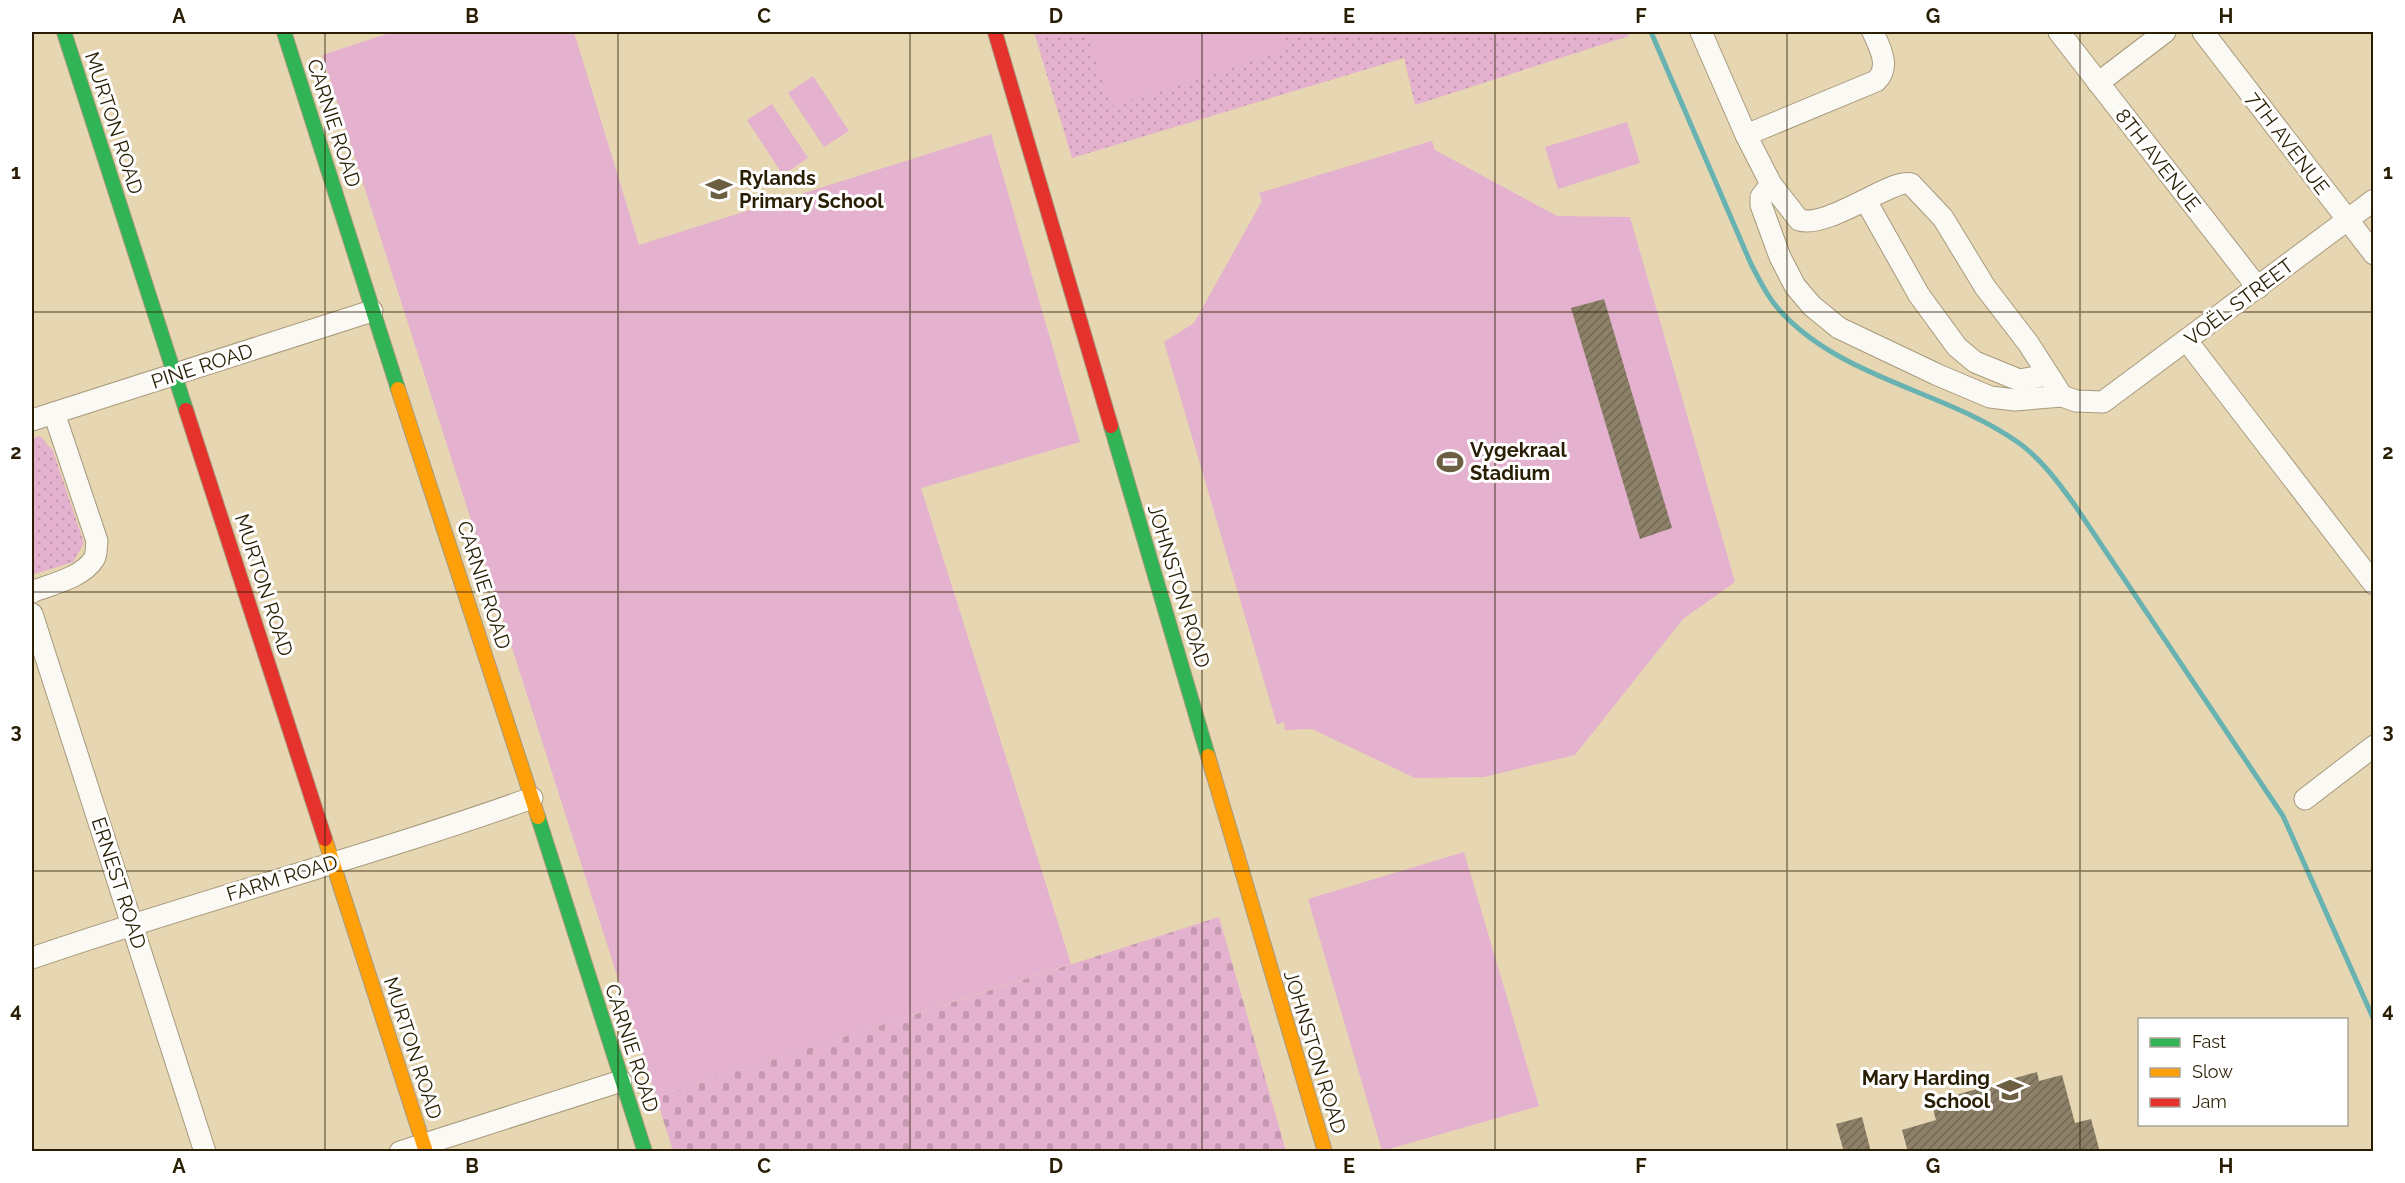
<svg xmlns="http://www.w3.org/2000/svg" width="2405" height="1183" font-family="Raleway,sans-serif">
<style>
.cemetery{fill:url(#cemetery-stones)}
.park{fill:url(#park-dots)}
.pitch{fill:#e4b1ce}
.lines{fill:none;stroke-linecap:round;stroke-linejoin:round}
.stream{stroke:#68b3b1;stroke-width:5}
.building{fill:url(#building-hatch)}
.street-casing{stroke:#a79a7d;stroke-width:23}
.fast-casing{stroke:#a79a7d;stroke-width:16}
.slow-casing{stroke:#a79a7d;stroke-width:16}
.jam-casing{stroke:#a79a7d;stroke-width:16}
.street{stroke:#fbf9f3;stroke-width:21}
.fast{stroke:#30b455;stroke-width:14}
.slow{stroke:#ff9f0a;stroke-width:14}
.jam{stroke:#e5322d;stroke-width:14}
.grid{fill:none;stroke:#291e03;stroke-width:1.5;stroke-opacity:0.55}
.labels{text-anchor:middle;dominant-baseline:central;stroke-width:6;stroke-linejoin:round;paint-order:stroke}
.street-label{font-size:20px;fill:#291e03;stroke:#fff}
.poi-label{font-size:20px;font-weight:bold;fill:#291e03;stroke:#fff;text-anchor:start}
.neatline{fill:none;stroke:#291e03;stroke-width:2}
.grid-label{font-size:20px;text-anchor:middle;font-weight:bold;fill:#291e03}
</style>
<defs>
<pattern id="cemetery-stones" width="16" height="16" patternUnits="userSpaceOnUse" patternTransform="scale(1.5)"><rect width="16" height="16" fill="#e4b1ce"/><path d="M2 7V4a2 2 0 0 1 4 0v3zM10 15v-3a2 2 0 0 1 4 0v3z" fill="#c498af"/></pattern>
<pattern id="park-dots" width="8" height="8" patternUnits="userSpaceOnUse" patternTransform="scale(1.5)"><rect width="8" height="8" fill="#e4b1ce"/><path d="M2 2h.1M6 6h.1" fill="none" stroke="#c498af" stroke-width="1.8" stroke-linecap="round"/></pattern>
<pattern id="building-hatch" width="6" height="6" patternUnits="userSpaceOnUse" patternTransform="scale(1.5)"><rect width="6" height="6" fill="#8d8069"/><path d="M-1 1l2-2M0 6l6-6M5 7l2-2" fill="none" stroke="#736854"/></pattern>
</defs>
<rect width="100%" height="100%" fill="#e7d6b2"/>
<path class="cemetery" d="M1219,917L1286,1151H673L656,1097Z"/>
<g class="park">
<path d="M1034,32H1627L1629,36L1415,105L1404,58L1072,158Z"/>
<path d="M40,436L53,451L84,543L73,562L32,575V439Z"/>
</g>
<g class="pitch">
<path d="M393,32H574L639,245L991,134L1080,442L921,488L1071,964L656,1097L322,55Z"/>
<path d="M1088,32H1279L1285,50L1111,106Z"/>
<path d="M813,76L849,131L824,147L788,93Z"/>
<path d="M772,104L808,158L783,175L747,120Z"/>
<path d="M1627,122L1640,163L1558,189L1545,147Z"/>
<path d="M1432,141L1435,150L1557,216L1630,217L1735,582L1683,619L1575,755L1484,777L1415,778L1312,729L1285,730L1284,722L1277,725L1164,342L1194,323L1262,201L1259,193Z"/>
<path d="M1464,852L1539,1106L1382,1151L1308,899Z"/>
</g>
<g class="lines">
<path class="stream" d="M1651,32L1751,264C1760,281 1769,300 1783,314C1846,380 1946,391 2019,443C2041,459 2058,482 2074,504L2283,816L2374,1020"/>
</g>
<g class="building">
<path d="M1604,299L1672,528L1640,539L1571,308Z"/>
<path d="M2037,1072L2039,1081L2062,1075L2075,1123L2091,1119L2100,1152H1908L1902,1130L1936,1120L1931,1102Z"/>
<path d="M1862,1117L1871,1152H1844L1836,1124Z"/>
</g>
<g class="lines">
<g class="street-casing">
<g id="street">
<path d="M1701,32L1746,135L1771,184L1799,220C1828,229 1894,177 1911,184L1943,218L1985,287L2028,343L2062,396L2076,401L2103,402L2374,200"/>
<path d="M2059,32L2258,288"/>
<path d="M2203,32L2374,254"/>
<path d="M2098,83L2165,32"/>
<path d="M1746,135L1876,81C1891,67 1880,48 1873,32"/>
<path d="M1771,184L1761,197V205L1780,257L1795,286L1812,306L1839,328L1938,375L1990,397L2015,400L2062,396"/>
<path d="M1866,201L1919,295L1957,347L1975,362L2019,380L2048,375"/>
<path d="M2187,341L2374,584"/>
<path d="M32,420L372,311"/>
<path d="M32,592C51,584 82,578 94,559C97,554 96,547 97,541L54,413"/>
<path d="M32,614L205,1152"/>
<path d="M2305,799L2374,746"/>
<path d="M32,958C197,901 367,857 532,798"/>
<path d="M400,1152L621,1081"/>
</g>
</g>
<g class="fast-casing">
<g id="fast">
<path d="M64,32L186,410"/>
<path d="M284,32L398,389"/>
<path d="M1111,426L1208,756"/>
<path d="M538,817L645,1152"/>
</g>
</g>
<g class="slow-casing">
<g id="slow">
<path d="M398,389L538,817"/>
<path d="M1208,756L1325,1152"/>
<path d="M325,839L426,1152"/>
</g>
</g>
<g class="jam-casing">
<g id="jam">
<path d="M995,32L1111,426"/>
<path d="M186,410L325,839"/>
</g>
</g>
<use href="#street" class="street"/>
<use href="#fast" class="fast"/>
<use href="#slow" class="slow"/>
<use href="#jam" class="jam"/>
</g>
<path class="grid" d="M325,32V1152M618,32V1152M910,32V1152M1202,32V1152M1495,32V1152M1787,32V1152M2080,32V1152M32,312H2374M32,592H2374M32,871H2374"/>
<defs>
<g id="school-bare" transform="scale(2.07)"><path d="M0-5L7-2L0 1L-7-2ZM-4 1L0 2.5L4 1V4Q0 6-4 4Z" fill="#6c5e40" stroke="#fff" stroke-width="2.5" paint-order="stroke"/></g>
<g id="stadium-bare" transform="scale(2.07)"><path d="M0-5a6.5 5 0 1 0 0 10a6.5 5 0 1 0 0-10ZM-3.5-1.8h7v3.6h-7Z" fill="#6c5e40" stroke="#fff" stroke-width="2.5" paint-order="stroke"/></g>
</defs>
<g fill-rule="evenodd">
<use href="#school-bare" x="719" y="189"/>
<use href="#stadium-bare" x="1450" y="462"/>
<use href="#school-bare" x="2010" y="1090"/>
</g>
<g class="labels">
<g class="street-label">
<text transform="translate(114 123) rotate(72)">MURTON ROAD</text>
<text transform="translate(334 123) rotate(72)">CARNIE ROAD</text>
<text transform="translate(2288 143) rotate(53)">7TH AVENUE</text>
<text transform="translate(2158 160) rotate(52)">8TH AVENUE</text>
<text transform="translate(2239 302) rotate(-37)">VOËL STREET</text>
<text transform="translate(202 366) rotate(-18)">PINE ROAD</text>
<text transform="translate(264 585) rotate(72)">MURTON ROAD</text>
<text transform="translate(484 585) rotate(72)">CARNIE ROAD</text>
<text transform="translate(1179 586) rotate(73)">JOHNSTON ROAD</text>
<text transform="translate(282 878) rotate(-17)">FARM ROAD</text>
<text transform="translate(119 883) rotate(72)">ERNEST ROAD</text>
<text transform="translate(413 1048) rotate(72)">MURTON ROAD</text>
<text transform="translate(632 1048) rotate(72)">CARNIE ROAD</text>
<text transform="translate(1315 1052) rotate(73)">JOHNSTON ROAD</text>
</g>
<g class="poi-label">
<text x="739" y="178">Rylands<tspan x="739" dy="23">Primary School</tspan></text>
<text x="1470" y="450">Vygekraal<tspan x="1470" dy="23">Stadium</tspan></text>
<text x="1990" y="1078" text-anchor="end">Mary Harding<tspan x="1990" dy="23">School</tspan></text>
</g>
</g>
<rect width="2405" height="1183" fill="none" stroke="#ffffff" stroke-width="66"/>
<rect x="2138" y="1018" width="210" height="108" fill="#ffffff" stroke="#a9a59a" stroke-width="1.5"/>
<rect x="2150" y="1038" width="30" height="9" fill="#30b455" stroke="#a9a59a" stroke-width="1.5"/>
<text x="2192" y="1048" font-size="18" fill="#291e03">Fast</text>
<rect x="2150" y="1068" width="30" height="9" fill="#ff9f0a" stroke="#a9a59a" stroke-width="1.5"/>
<text x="2192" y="1078" font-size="18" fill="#291e03">Slow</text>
<rect x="2150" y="1098" width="30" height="9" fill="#e5322d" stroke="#a9a59a" stroke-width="1.5"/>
<text x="2192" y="1108" font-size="18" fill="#291e03">Jam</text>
<rect x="33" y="33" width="2339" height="1117" class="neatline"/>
<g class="grid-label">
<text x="179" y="23">A</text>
<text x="472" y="23">B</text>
<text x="764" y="23">C</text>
<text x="1056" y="23">D</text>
<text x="1349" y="23">E</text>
<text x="1641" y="23">F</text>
<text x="1933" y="23">G</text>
<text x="2226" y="23">H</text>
<text x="16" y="179">1</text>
<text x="2388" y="179">1</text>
<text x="16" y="459">2</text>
<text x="2388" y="459">2</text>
<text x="16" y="738">3</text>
<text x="2388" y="738">3</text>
<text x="16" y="1017">4</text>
<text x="2388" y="1017">4</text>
<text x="179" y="1173">A</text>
<text x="472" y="1173">B</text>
<text x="764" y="1173">C</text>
<text x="1056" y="1173">D</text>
<text x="1349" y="1173">E</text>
<text x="1641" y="1173">F</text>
<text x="1933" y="1173">G</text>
<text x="2226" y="1173">H</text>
</g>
</svg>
